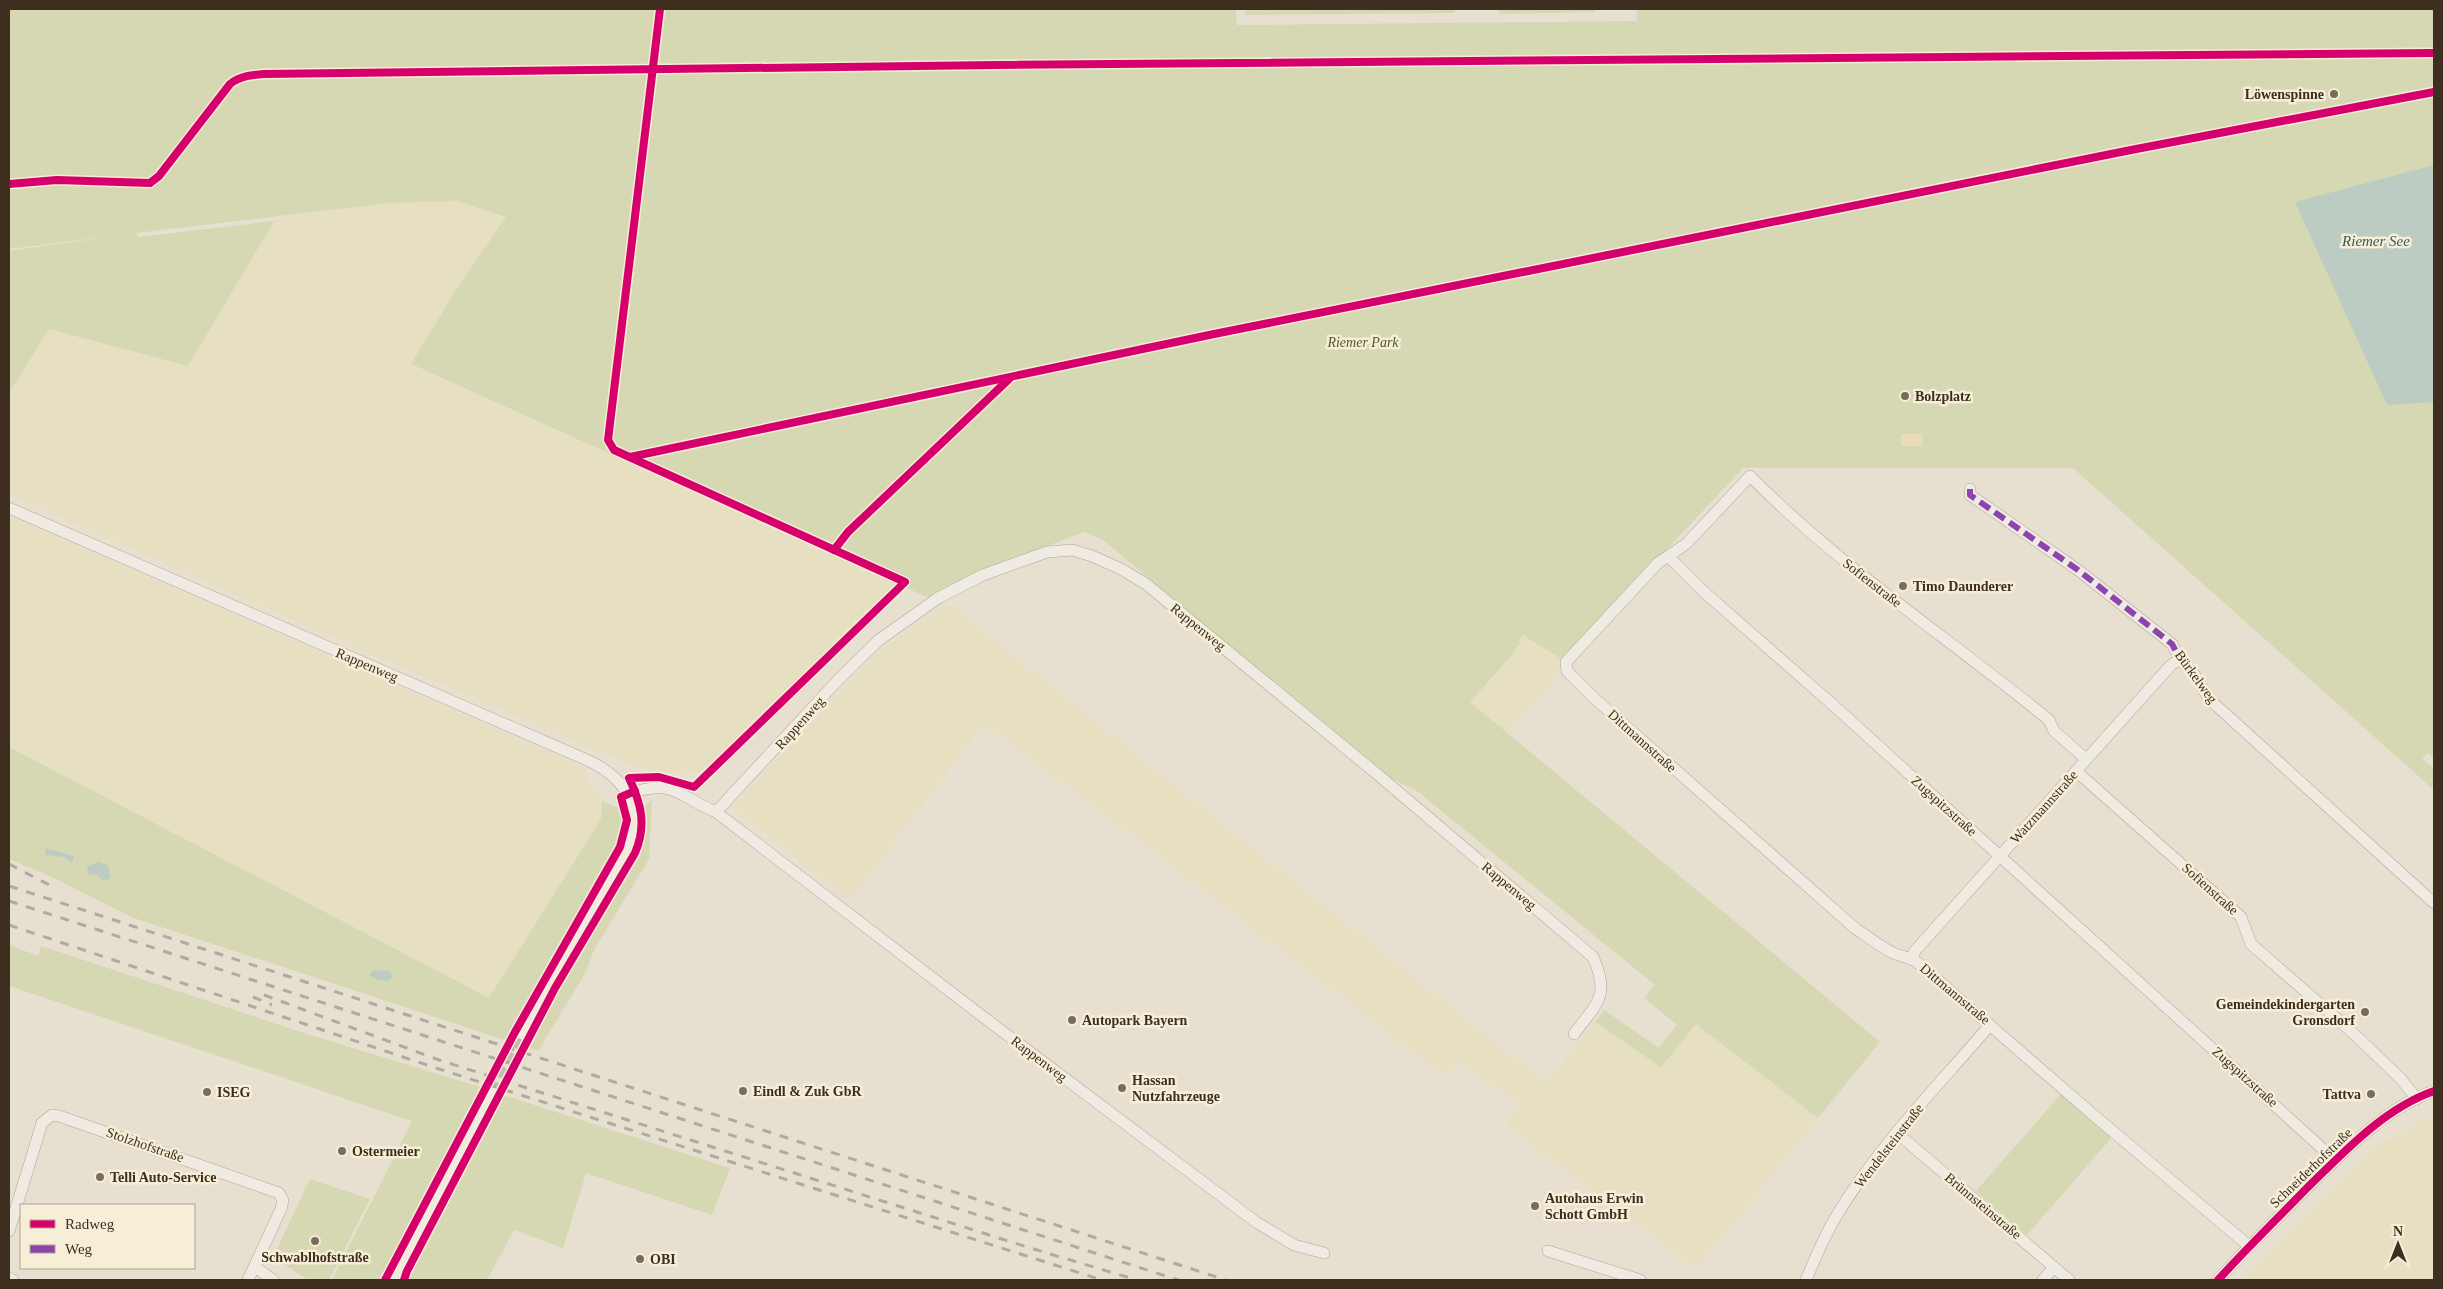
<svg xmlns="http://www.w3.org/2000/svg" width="2443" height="1289" font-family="Georgia,serif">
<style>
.farmland{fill:#e6dfc2}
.green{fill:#d6d7b3}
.sand{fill:#eadcb9}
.water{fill:#bcccc2}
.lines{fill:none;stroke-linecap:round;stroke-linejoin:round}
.minor-tunnel{stroke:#c5bcae;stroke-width:11;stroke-dasharray:11 5.5;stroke-linecap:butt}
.minor-casing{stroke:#ada599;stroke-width:12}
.minor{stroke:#efebe3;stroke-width:11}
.rail{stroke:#afaaa2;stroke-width:3;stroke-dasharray:9 9;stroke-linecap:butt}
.quiet{stroke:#8e44ad;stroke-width:6;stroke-dasharray:12 6;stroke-linecap:butt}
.cycleway-casing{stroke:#f7eed8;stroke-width:11}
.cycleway{stroke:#d6006c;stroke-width:8}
.poi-dot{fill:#786c5e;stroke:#f7eed8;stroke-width:2}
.labels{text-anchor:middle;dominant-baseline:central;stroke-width:5;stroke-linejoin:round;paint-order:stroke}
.poi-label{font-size:14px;font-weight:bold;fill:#3d2e20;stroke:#f7eed8;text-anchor:start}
.park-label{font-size:14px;font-style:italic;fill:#4d5a26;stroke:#f7eed8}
.street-label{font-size:14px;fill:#3d2e20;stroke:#f7eed8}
.water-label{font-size:15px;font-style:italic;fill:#2f5d5a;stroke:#f7eed8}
</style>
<rect width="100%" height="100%" fill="#e7e0d1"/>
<g class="farmland">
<path d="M457,201L507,217L456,290L411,365L893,581V589L703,772L687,774L635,767L256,604L9,494V394L49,329L188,365L276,218L389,203Z"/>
<path d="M9,516L585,768L587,780L599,793L602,801L601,819L489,998L9,747Z"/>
<path d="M949,604L1546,1083L1595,1022L1661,1066L1696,1024L1818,1118L1696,1269L1505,1124L1521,1105L1458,1061L1443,1075L1081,796L984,724L850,901L733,808L882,648Z"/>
<path d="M1523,635L1563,660L1559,675L1505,733L1463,696Z"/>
<path d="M2434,1113V1280H2242L2345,1176L2383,1143Z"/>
</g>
<g class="green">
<path d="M9,9H1236L1237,25L1637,21V9H2434V759L2428,753L2422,758L2434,769V790L2073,468H1743L1563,660L1523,635L1518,640L1520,643L1510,657L1470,702L1880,1042L1818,1118L1696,1024L1661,1067L1595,1022L1604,1010L1659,1048L1677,1025L1644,998L1655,985L1417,791L1386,776L1103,540L1084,532L981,571L929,598L411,364L456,290L506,217L457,201L389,203L136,233L139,237L274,221L188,366L49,329L9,393V251L129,234L9,249Z"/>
<path d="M1245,9H1455V13L1245,15Z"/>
<path d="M1499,9H1594V12L1499,14Z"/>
<path d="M9,747L489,998L601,819L602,801L624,810L625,829L620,847L568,932L512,1034L530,1040L582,946L637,855L645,826L644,808L652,799L649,859L594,950L586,972L538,1051L134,918L52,877L9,859Z"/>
<path d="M9,945L38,956L41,946L301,1032L483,1088L380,1280H332L412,1121L9,986Z"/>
<path d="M2061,1094L2112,1137L2027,1235L1976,1191Z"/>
<path d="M503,1095L730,1168L712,1215L586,1173L563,1248L514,1230L487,1280H409L413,1266Z"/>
<path d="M310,1179L370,1199L329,1280H308L277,1260L275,1253Z"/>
</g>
<rect class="sand" x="1901" y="434" width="21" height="12"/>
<g class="water">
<path d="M2434,165V402L2387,405L2295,202Z"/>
<path d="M45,848L74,856L72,863L64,857L46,855Z"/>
<path d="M99,862L108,866L111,878L104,881L97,875L87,874L88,866Z"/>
<path d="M374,970L389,971L393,977L388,981L378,980L369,975Z"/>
</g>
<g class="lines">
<path class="minor-tunnel" d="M492,1092L522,1034"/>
<g class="minor-casing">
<g id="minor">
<path d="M1970,489V495L2078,570L2172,644L2180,659L2194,674L2209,699L2434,903"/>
<path d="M9,508L587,760C622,776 640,801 631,840L522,1034"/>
<path d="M1669,557L1704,592L1832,704L2335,1160"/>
<path d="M2086,759L2054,731L2049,720C1949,638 1841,568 1750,476L1686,544L1658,563L1566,662L1567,671L1594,698L1856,929C1868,937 1880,946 1893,953C1902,957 1911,957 1918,963L2097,1118L2249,1246"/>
<path d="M2076,771L2241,917L2251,944L2352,1032L2400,1078L2417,1099"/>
<path d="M627,794C674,778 676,795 716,812L986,1019L1256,1222L1294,1245L1324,1253"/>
<path d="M716,812L839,679L879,640L938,598L983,575L1047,552L1072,550L1092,556L1121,569L1146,584L1377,774L1593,957C1611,997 1596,1004 1574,1034"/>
<path d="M1913,959L1914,952L2171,665L2180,659"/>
<path d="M1897,1133L2069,1280"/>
<path d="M9,1231L42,1123L52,1115L59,1116L279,1193L283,1201L281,1209L248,1280"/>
<path d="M1548,1251L1640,1280"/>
<path d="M255,1267L273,1280"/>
<path d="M9,1278L13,1280"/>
<path d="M394,1280L492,1092"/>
<path d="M1806,1280C1815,1258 1825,1235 1837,1215C1879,1145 1938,1086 1990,1025"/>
<path d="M2043,1280L2054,1267"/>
<path d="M2218,1280C2246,1249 2276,1220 2305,1190C2343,1153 2383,1109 2434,1091"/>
</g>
</g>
<use href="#minor" class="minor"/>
<g class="rail">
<path d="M9,864L57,889"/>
<path d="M9,886L1226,1280"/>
<path d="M9,901L1178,1280"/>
<path d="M9,925L436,1068L1102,1280"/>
<path d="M264,995L439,1060L1027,1247L1137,1280"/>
<path d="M253,997L272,1005"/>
</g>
<path class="quiet" d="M1970,489V495L2078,570L2172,644L2180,659"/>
<g class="cycleway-casing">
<g id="cycleway">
<path d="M9,184L57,180L150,183L159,176L230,84C240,76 251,75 264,74L996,65L2434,53"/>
<path d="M630,457L1214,334L2131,150L2434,92"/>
<path d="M834,550L848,532L1009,379"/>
<path d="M385,1280L515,1032L620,847L627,820L621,797L635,791"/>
<path d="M404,1280L407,1271L555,988L635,853C647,825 641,803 629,778L659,777L694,787L905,582L614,450L608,440L660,9"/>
<path d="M2218,1280C2246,1249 2276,1220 2305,1190C2343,1153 2383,1109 2434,1091"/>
</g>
</g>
<use href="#cycleway" class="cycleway"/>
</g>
<g class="poi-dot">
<circle cx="2334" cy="94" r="5"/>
<circle cx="1905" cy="396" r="5"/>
<circle cx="1903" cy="586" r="5"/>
<circle cx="2365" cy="1012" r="5"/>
<circle cx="1072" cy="1020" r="5"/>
<circle cx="1122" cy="1088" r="5"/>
<circle cx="743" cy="1091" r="5"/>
<circle cx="207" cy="1092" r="5"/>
<circle cx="2371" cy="1094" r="5"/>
<circle cx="342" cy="1151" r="5"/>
<circle cx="100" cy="1177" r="5"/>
<circle cx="1535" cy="1206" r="5"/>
<circle cx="315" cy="1241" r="5"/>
<circle cx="640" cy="1259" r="5"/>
</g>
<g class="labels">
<g class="poi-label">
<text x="2324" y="94" text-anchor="end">Löwenspinne</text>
<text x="1915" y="396">Bolzplatz</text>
<text x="1913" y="586">Timo Daunderer</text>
<text x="2355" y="1004" text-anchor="end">Gemeindekindergarten<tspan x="2355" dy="16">Gronsdorf</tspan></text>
<text x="1082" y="1020">Autopark Bayern</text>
<text x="1132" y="1080">Hassan<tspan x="1132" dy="16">Nutzfahrzeuge</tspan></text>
<text x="753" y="1091">Eindl &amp; Zuk GbR</text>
<text x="217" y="1092">ISEG</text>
<text x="2361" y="1094" text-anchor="end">Tattva</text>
<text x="352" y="1151">Ostermeier</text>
<text x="110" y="1177">Telli Auto-Service</text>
<text x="1545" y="1198">Autohaus Erwin<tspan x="1545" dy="16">Schott GmbH</tspan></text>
<text x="315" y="1257" text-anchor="middle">Schwablhofstraße</text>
<text x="650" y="1259">OBI</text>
</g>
<g class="park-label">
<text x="1363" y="342">Riemer Park</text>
</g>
<g class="street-label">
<text transform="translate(1872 583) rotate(38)">Sofienstraße</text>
<text transform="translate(1198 627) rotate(39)">Rappenweg</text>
<text transform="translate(367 665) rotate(23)">Rappenweg</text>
<text transform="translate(2196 677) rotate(54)">Bürkelweg</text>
<text transform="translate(800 723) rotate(-48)">Rappenweg</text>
<text transform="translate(1642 741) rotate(42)">Dittmannstraße</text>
<text transform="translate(1944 806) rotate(42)">Zugspitzstraße</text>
<text transform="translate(2044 807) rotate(-48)">Watzmannstraße</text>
<text transform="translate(1509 886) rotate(40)">Rappenweg</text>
<text transform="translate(2210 889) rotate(42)">Sofienstraße</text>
<text transform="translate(1955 994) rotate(40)">Dittmannstraße</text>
<text transform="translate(1039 1059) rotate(37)">Rappenweg</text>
<text transform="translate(2245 1077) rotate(42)">Zugspitzstraße</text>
<text transform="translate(145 1145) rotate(19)">Stolzhofstraße</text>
<text transform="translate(1889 1146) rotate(-52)">Wendelsteinstraße</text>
<text transform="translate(2311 1168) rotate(-44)">Schneiderhofstraße</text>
<text transform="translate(1983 1206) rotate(40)">Brünnsteinstraße</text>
</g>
<g class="water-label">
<text x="2376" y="241">Riemer See</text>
</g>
</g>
<rect width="2443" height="1289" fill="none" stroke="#3d2e20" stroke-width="20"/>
<rect x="20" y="1204" width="175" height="65" fill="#f7eed8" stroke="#ada18e"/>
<rect x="30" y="1220" width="25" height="8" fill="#d6006c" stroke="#ada18e"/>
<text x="65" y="1229" font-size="15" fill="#3d2e20">Radweg</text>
<rect x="30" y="1245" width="25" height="8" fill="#8e44ad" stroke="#ada18e"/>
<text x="65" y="1254" font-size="15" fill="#3d2e20">Weg</text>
<g transform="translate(2398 1244)" stroke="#f7eed8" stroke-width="4" paint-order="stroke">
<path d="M0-4L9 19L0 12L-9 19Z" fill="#3d2e20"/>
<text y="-8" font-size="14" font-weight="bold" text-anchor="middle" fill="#3d2e20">N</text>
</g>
</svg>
